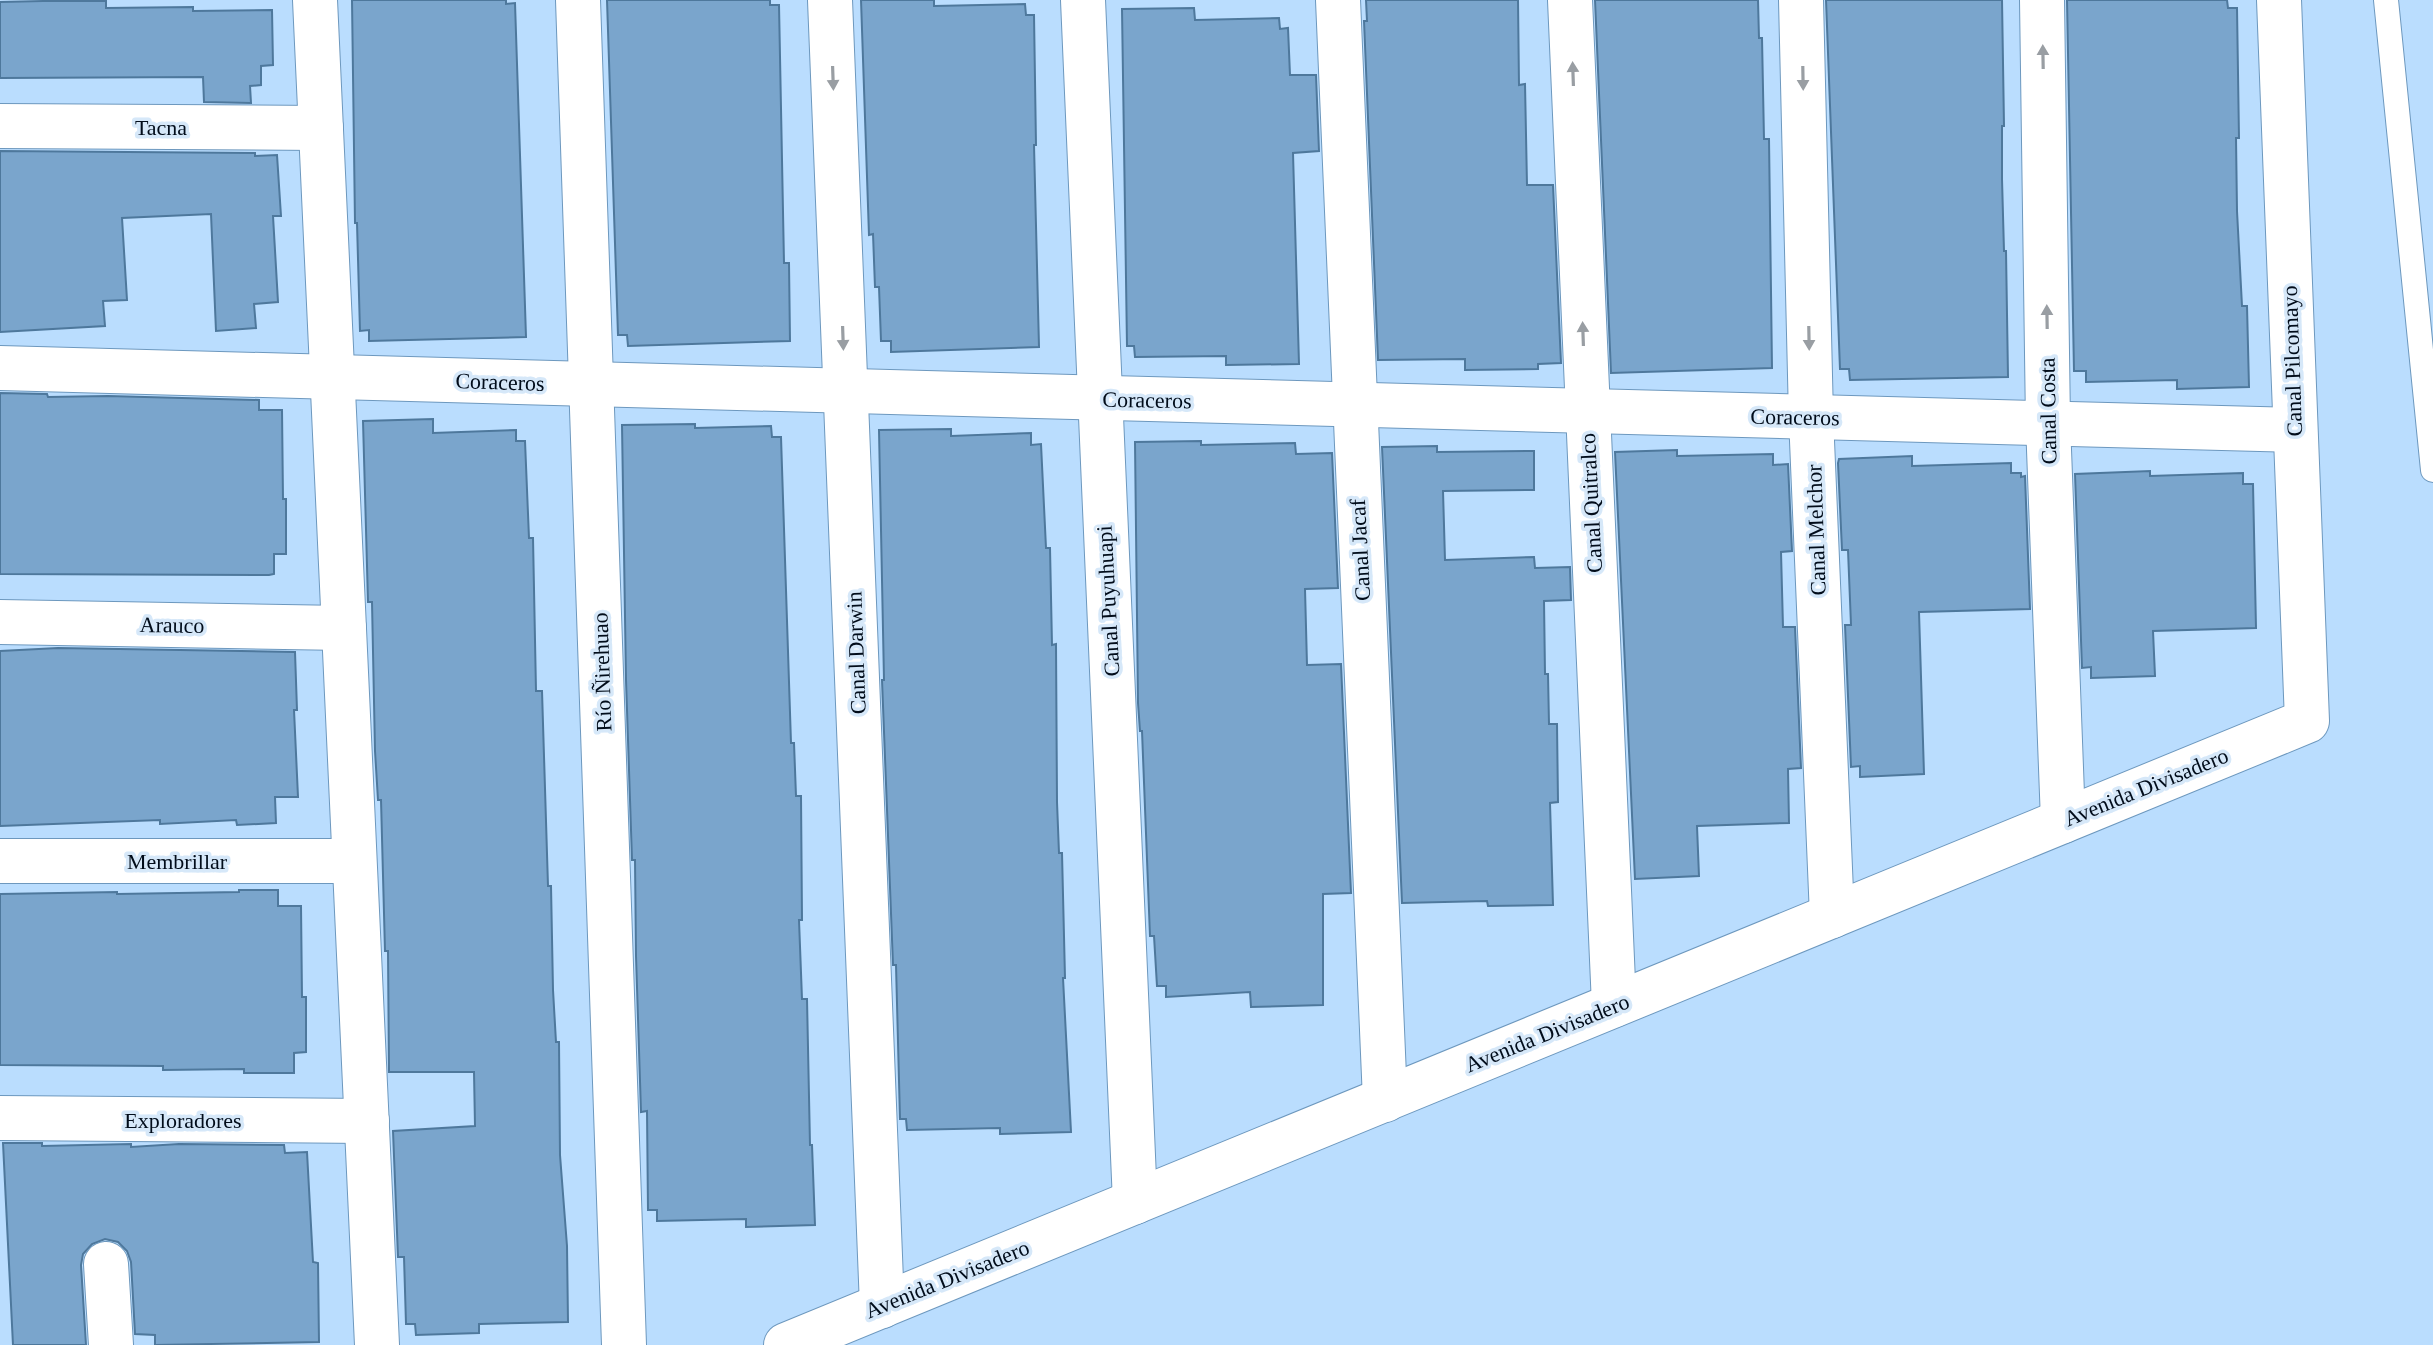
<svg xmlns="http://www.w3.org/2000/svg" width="2433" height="1345" font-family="'Times New Roman',serif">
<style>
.building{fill:#7aa5cc;stroke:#4e789c;stroke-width:2}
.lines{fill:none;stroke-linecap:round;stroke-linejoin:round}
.lane-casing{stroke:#6d98be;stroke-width:26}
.street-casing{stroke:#6d98be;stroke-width:46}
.lane{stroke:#fff;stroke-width:24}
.street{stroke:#fff;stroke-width:44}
.oneway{fill:#999ea3}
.labels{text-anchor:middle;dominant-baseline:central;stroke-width:7;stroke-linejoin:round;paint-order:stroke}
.street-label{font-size:22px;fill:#010c1a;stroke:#d6e8f9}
</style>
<rect width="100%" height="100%" fill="#baddfe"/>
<g class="building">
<path d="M352,0H506V4L515,3L526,337L369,341V330L360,331L357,223H355Z"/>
<path d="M607,0H770V5H779L784,263H789L790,341L628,346L627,335H618Z"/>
<path d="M861,0H934V6L1025,4L1026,15H1034L1036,145H1034L1039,347L891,352V341H881L879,287H875L873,234L869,235Z"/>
<path d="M1366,0H1518L1519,85L1525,84L1527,185H1553L1561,363L1538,364V369L1465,370V359L1378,360L1364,21H1367Z"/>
<path d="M1595,0H1758L1759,38H1762L1764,139H1769L1772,368L1611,373Z"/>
<path d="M1826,0H2002L2004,126H2002V179L2004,251H2006L2008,377L1850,380L1849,369H1840Z"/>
<path d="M2067,0H2227L2228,8H2237L2239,138H2236L2237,211L2242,306H2247L2249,387L2177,389V380L2086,382V371H2074Z"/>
<path d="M43,1H106V8L193,7V11L272,10L273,65L261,66V85L250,86L251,103L204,102L203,77L0,78V2Z"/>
<path d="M1194,8L1195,20L1279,18L1280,29L1288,28L1290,75H1316L1319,151L1293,153L1299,364L1226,365V356L1135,357L1134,346H1127L1122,9Z"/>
<path d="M0,151L255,153V156L277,155L281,216H273L278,302L254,304L256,328L216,331L211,214L122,218L127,300L103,301L105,326L0,332Z"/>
<path d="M0,393L47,394L48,397L108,396L259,400V410H282L283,499H286V554H274V574L269,575L0,574Z"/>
<path d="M433,419V433L516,430V441H525L529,538H533L536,691H542L548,886H551L553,990L556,1042H559L560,1155L567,1246L568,1322L479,1324V1333L416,1335L415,1324H406L404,1257H398L393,1131L475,1126L474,1072H389L388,951H385L381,800H378L375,751L372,602H368L363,421Z"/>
<path d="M695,424V428L771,426L772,437H781L791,743H794L796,796H801L802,920H799L802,999H807L810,1145H812L815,1225L746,1227V1219L657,1221V1210H648L647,1111L641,1112L636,956L635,860H632L626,680L622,425Z"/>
<path d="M951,429V436L1031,433V445L1041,444L1046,548H1050L1052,645L1056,644L1057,802L1059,853H1062L1065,978H1063L1071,1132L1000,1134V1128L907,1130L906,1119H900L896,965H893L882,680H884L879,430Z"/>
<path d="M1201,441V445L1295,443L1296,454L1332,453L1338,588L1305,589L1307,665L1341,664L1351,893L1323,894V1005L1251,1007L1250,992L1166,997V986H1157L1154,936H1150L1142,731H1140L1138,703L1135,442Z"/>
<path d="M1437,446V452L1534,451V490L1443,491L1445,560L1534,557L1535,568L1570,567L1571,600L1544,601L1545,674H1548L1549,724H1557L1558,802L1550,803L1553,905L1488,906L1487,901L1402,903L1382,447Z"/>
<path d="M1677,450V456L1773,454V465L1788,464L1792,551L1781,552L1783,627H1795L1801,768L1788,769L1789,823L1697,826L1699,876L1635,879L1615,452Z"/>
<path d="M1912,456V466L2011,463V473H2021V477L2025,476L2030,609L1919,612L1924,774L1860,777V766L1851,767L1845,625H1851L1848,550H1842L1838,463L1839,459Z"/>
<path d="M2150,471V476L2243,473V484H2253L2256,628L2153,631L2155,676L2091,678V667L2082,668L2075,474Z"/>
<path d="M58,648L295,652L297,710H294L298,797H275L276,823L237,825L236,820L160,824V820L0,826V651Z"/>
<path d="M239,890H278V906H301L302,997H306V1052L294,1053V1073H244V1069L163,1070V1066L0,1065V894L117,892V894L239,892Z"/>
<path d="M3,1143H42V1146L131,1144V1147L179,1144L284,1145L285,1153L307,1152L313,1262L318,1263L319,1342L155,1345V1335L135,1334L131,1262L127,1251L118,1242L105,1239L92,1244L83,1254L81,1265L86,1345H13Z"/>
</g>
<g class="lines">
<g class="lane-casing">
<path id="lane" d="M2386,0L2433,470"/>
</g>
<g class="street-casing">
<g id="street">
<path d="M315,0L377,1345"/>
<path d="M578,0L624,1345"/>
<path d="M830,0L882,1306"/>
<path d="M1083,0L1135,1202"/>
<path d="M1338,0L1385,1100"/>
<path d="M1570,0L1614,1005"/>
<path d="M1801,0L1811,417L1832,916"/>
<path d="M2042,0L2048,423L2063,821"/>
<path d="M0,126L321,128"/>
<path d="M0,368L2295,430"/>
<path d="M0,622L344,628"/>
<path d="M0,861H354"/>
<path d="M0,1118L367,1121"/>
<path d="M106,1264L111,1345"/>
<path d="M786,1345L2307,721L2279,0"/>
</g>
</g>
<use href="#lane" class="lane"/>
<use href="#street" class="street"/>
</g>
<defs><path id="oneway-solid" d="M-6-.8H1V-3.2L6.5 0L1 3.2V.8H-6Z" transform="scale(2)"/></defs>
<g class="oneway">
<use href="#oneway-solid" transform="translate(2043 57) rotate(-91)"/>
<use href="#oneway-solid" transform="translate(1573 74) rotate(-92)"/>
<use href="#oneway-solid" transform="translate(833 78) rotate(88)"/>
<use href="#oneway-solid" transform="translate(1803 78) rotate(89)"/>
<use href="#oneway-solid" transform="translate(2047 317) rotate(-91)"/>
<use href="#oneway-solid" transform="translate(1583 334) rotate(-92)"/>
<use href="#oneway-solid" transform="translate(843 338) rotate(88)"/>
<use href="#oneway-solid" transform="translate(1809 338) rotate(89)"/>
</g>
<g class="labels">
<g class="street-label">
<text x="161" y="127">Tacna</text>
<text transform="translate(2292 361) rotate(-92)">Canal Pilcomayo</text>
<text transform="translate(500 382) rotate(2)">Coraceros</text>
<text transform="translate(1147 400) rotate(1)">Coraceros</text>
<text transform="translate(2048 411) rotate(-91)">Canal Costa</text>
<text transform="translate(1795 417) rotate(1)">Coraceros</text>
<text transform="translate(1591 503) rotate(-93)">Canal Quitralco</text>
<text transform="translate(1816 530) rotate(-92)">Canal Melchor</text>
<text transform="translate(1360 550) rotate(-93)">Canal Jacaf</text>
<text transform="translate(1108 601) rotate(-93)">Canal Puyuhuapi</text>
<text transform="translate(172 625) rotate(1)">Arauco</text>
<text transform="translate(856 653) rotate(-92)">Canal Darwin</text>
<text transform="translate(602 672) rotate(-92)">Río Ñirehuao</text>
<text transform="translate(2146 787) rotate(-22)">Avenida Divisadero</text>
<text x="177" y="861">Membrillar</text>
<text transform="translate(1547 1033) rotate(-22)">Avenida Divisadero</text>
<text x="183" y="1120">Exploradores</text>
<text transform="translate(947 1279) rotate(-22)">Avenida Divisadero</text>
</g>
</g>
</svg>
